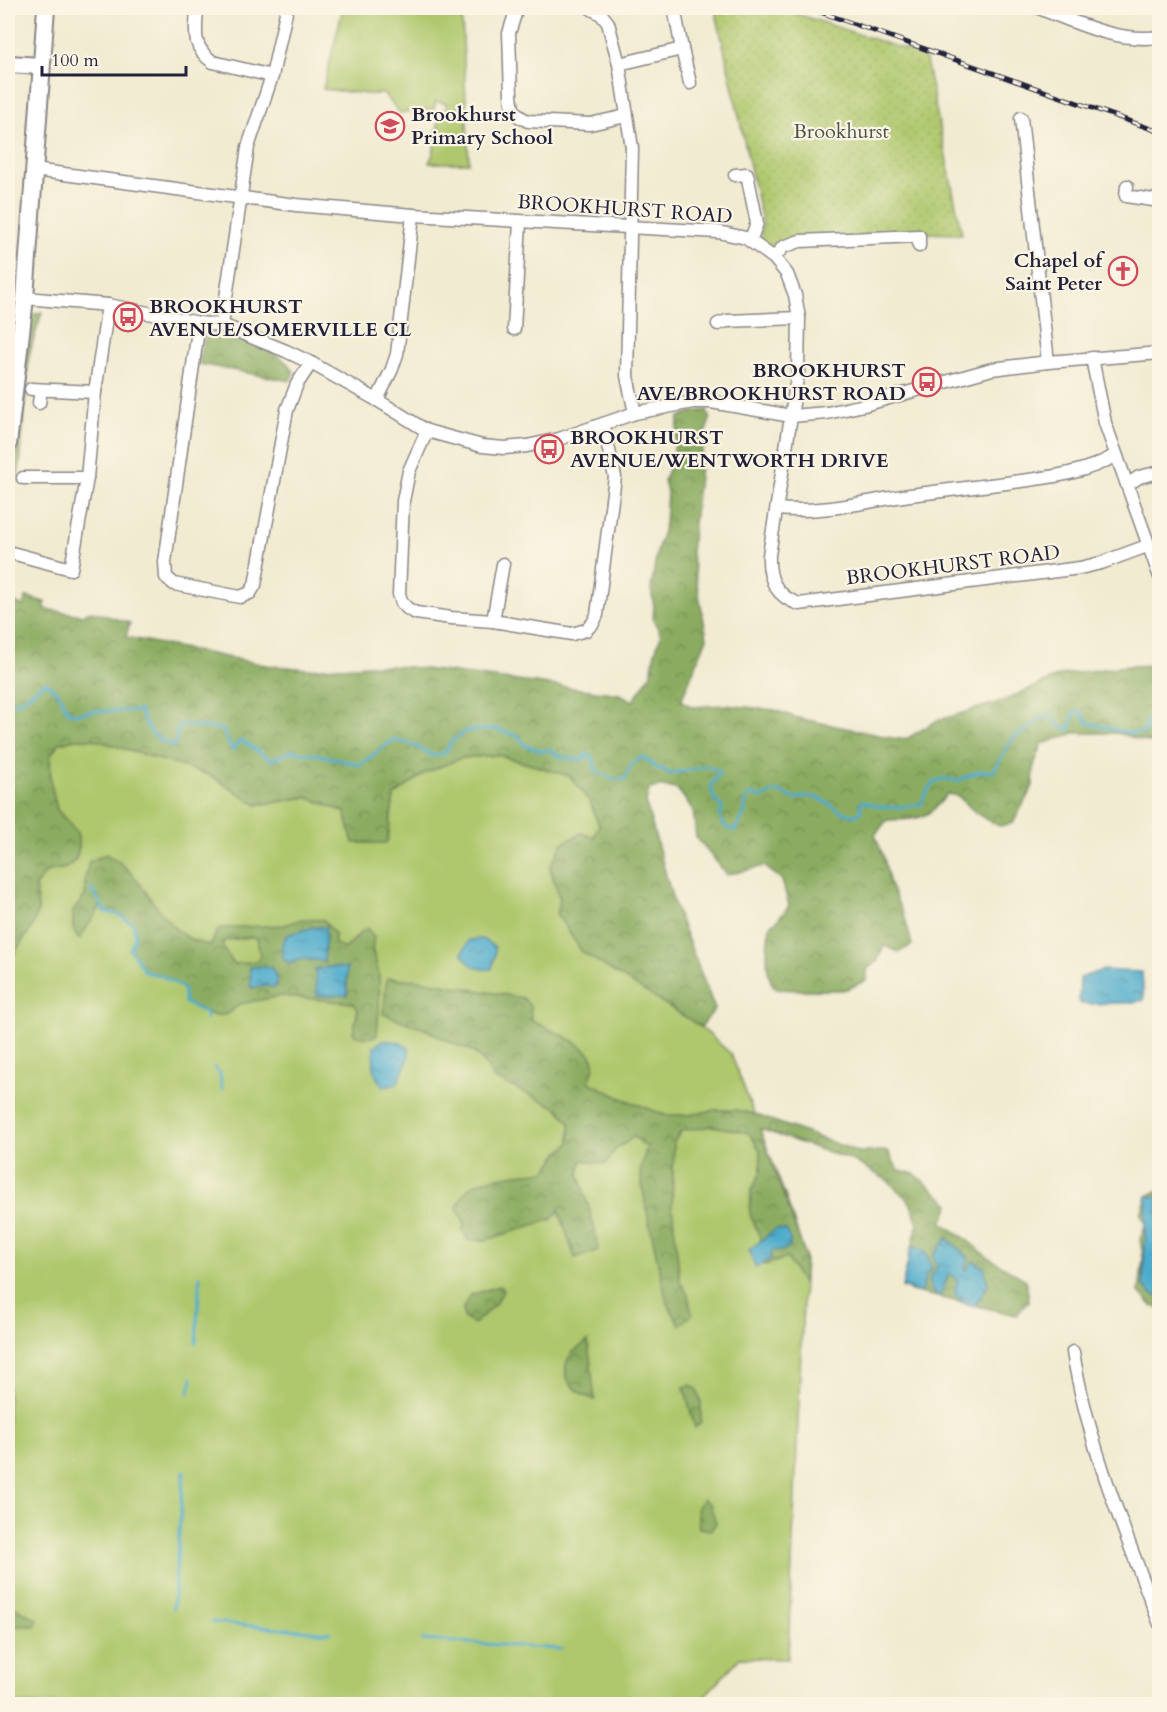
<svg xmlns="http://www.w3.org/2000/svg" width="1167" height="1712" font-family="Cardo,serif">
<style>
.grass{fill:#afc86d;stroke:#687554;stroke-width:1.5}
.forest{fill:url(#forest-crowns);stroke:#56674e;stroke-width:1.5;fill-rule:evenodd}
.park{fill:url(#park-dots);stroke:#687554;stroke-width:1.5}
.water{fill:url(#water-ripples);stroke:#386784;stroke-width:1.5}
.lines{fill:none;stroke-linecap:round;stroke-linejoin:round}
.stream{stroke:#4eaccc;stroke-width:3}
.street-casing{stroke:#8a8686;stroke-width:15}
.secondary-casing{stroke:#8a8686;stroke-width:20}
.street{stroke:#fff;stroke-width:12}
.secondary{stroke:#fff;stroke-width:16}
.rail-casing{stroke:#22223b;stroke-width:5}
.rail{stroke:#fcf5e5;stroke-width:3;stroke-dasharray:9;stroke-linecap:butt}
.labels{text-anchor:middle;dominant-baseline:central;stroke-width:4.5;stroke-linejoin:round;paint-order:stroke}
.poi-label{font-size:20px;font-weight:bold;fill:#22223b;stroke:#fcf5e5;text-anchor:start}
.park-label{font-size:20px;fill:#4c544a;stroke:#fcf5e5}
.street-label{font-size:20px;fill:#22223b;stroke:#fcf5e5}
</style>
<defs>
<pattern id="forest-crowns" width="20" height="18" patternUnits="userSpaceOnUse" patternTransform="scale(1.5)"><rect width="20" height="18" fill="#8bac60"/><path d="M2 6a3 3 0 1 1 6 0M12 15a3 3 0 1 1 6 0" fill="none" stroke="#718c50"/></pattern>
<pattern id="park-dots" width="8" height="8" patternUnits="userSpaceOnUse" patternTransform="scale(1.5)"><rect width="8" height="8" fill="#afc86d"/><path d="M2 2h.1M6 6h.1" fill="none" stroke="#96ac5f" stroke-width="1.8" stroke-linecap="round"/></pattern>
<pattern id="water-ripples" width="26" height="14" patternUnits="userSpaceOnUse" patternTransform="scale(1.5)"><rect width="26" height="14" fill="#4eaccc"/><path d="M2 4q2-2 4 0t4 0M15 11q2-2 4 0t4 0" fill="none" stroke="#408ca7"/></pattern>
</defs>
<rect width="100%" height="100%" fill="#fcf5e5"/>
<filter id="ink" filterUnits="userSpaceOnUse"><feTurbulence type="fractalNoise" baseFrequency=".0167" numOctaves="2"/><feDisplacementMap in="SourceGraphic" scale="12" xChannelSelector="R" yChannelSelector="G"/><feConvolveMatrix kernelMatrix="1 2 1 2 8 2 1 2 1" color-interpolation-filters="sRGB"/></filter>
<filter id="wash" filterUnits="userSpaceOnUse"><feTurbulence type="fractalNoise" baseFrequency=".008" numOctaves="4" result="noise"/><feDisplacementMap in="SourceGraphic" scale="24" xChannelSelector="R" yChannelSelector="G"/><feGaussianBlur stdDeviation="1.35" result="paint"/><feColorMatrix in="noise" values="0 0 0 0 0 0 0 0 0 0 0 0 0 0 0 0 0 1.4 0 .05"/><feComposite in="paint" operator="in"/></filter>
<g filter="url(#wash)">
<rect width="100%" height="100%" fill="#f1ebd1"/>
<g class="grass">
<path d="M343,8H421L462,19L469,163H429L433,154L440,114L445,115L447,104L436,101L434,109L400,113L384,94H367L323,89Z"/>
<path d="M74,739H93L210,775L257,805L307,797L345,812L353,842L387,843L394,796L424,773L461,758L498,755L570,776L590,802L599,825L594,837L581,833L562,844L550,867L560,899L612,971L658,998L701,1027L731,1054L787,1200L805,1255L788,1659L740,1658L697,1704H8V962L32,927L38,910L35,886L47,871L66,868L76,859L79,847L77,832L57,810L51,784L50,756L59,743Z"/>
</g>
<g class="forest">
<path d="M42,312L29,355L20,465L17,479L8,497V465L11,458L26,325L33,315Z"/>
<path d="M214,334C239,341 280,348 294,372L290,381L199,364C201,351 199,338 214,334Z"/>
<path d="M707,410L710,419L704,438L699,475L691,552L707,638L681,701L692,707L725,705L775,710L794,717L897,739L908,738L936,721L1005,700L1061,675L1125,666L1159,665V794L1155,744L1117,733H1074L1042,744L1034,765L1033,786L1013,823L999,826L977,814L958,796L947,794C927,821 917,819 887,820L875,835L884,858L890,885L906,921L912,945L899,952L884,946L877,962L867,969V980C859,983 850,989 841,990C833,990 780,991 776,988C763,979 767,937 771,924L776,922L789,906L782,880L764,866L727,875L696,837L693,810L678,790L664,786L649,789L646,803L674,904L715,1009L701,1027L582,952L556,913L560,899L550,867L562,844L581,833L594,837L599,825L590,802L570,776L498,755L461,758L425,773L394,796L387,843H353L345,812L307,797L257,805L210,775L93,739H74L59,743L50,756L51,784L57,810L77,832L79,847L76,859L66,868L47,871L35,886L38,910L32,927L8,962V599L23,606L26,597L45,602V609L81,615L91,611L130,623L126,637L266,665L308,669L370,665L409,667L620,694L633,701L651,674L655,652L661,635L653,619L654,607L651,589L657,551L665,524L667,492L664,480L673,456L679,417L691,412Z"/>
<path d="M106,854C112,858 120,862 125,867C153,893 168,941 211,945L216,933L221,928L284,925L302,919L323,920L335,934V944L345,949L361,932L367,928L374,938C370,953 375,955 378,970C382,991 378,1015 377,1036C369,1038 359,1039 353,1033L358,1009L353,1003L282,996L239,1004L228,1014L215,1016L185,1003L183,988L160,975L145,972L130,949L135,937L134,924L119,915L103,911L101,906L79,939L73,929V911L85,896V878L89,862ZM250,937L257,938L260,956L256,961L234,964L223,948V941Z"/>
<path d="M387,978L419,980L523,998L530,1006L531,1020C546,1028 594,1046 594,1063C595,1068 591,1076 589,1082L619,1097L665,1115H688L715,1110H735L754,1114L859,1152L888,1151L898,1170L915,1174L950,1204L942,1223L965,1238L987,1257L1026,1280L1029,1301L1016,1315L911,1291L902,1287L918,1223L910,1202L887,1180L854,1161L760,1129L805,1255L803,1285L787,1258L765,1265L758,1262L763,1245L750,1214L751,1192L761,1171L760,1150L749,1133L712,1126L681,1131L674,1142L672,1206L680,1281L688,1295L692,1314L680,1325L667,1303L647,1213L640,1171L647,1147L634,1137L615,1150L606,1164L582,1160L579,1174L594,1226L598,1250L575,1258L559,1210L552,1219L486,1240H467L463,1229L465,1224L457,1208C460,1200 464,1193 470,1187C483,1177 528,1172 545,1172L560,1152L570,1143V1123L558,1108L495,1079L483,1061L471,1050L456,1045L425,1029L383,1014Z"/>
<path d="M1159,1190V1307L1152,1306L1139,1292L1143,1258L1140,1239L1146,1224L1141,1215L1147,1196Z"/>
<path d="M499,1286L504,1290L495,1304L474,1324L464,1318L463,1308L471,1295Z"/>
<path d="M588,1341L595,1400C575,1393 555,1376 572,1353C576,1349 583,1345 588,1341Z"/>
<path d="M690,1385L697,1389L701,1403V1422L695,1428L684,1387Z"/>
<path d="M703,1499L710,1504L716,1523L711,1530L699,1528L697,1507Z"/>
<path d="M8,1608H17L38,1620L35,1626H8Z"/>
</g>
<path class="park" d="M715,8H779L925,56L962,234L919,233L774,249L761,242L762,221Z"/>
<g class="water">
<path d="M314,927H326L324,961L302,959L291,963L285,961C279,950 281,945 287,935Z"/>
<path d="M482,939L495,947V955L492,969C477,970 470,967 462,953L469,940Z"/>
<path d="M250,967H271L277,979L276,987L265,986L251,988Z"/>
<path d="M332,967L347,968V995L317,996L315,969Z"/>
<path d="M1102,970L1142,972L1144,1000L1126,1003L1081,1004L1079,1001L1080,978Z"/>
<path d="M383,1040L399,1042L409,1048V1057L397,1084L385,1087C372,1078 373,1062 374,1047Z"/>
<path d="M1147,1196L1159,1197V1297L1150,1293L1143,1284Z"/>
<path d="M776,1229L786,1230L790,1238V1246L782,1251L772,1250L771,1258L756,1268L749,1250Z"/>
<path d="M947,1238L969,1258L964,1269L966,1270L973,1261L984,1267L988,1285L977,1303L972,1306L957,1298L955,1292L957,1280L949,1273L940,1297L932,1292L929,1279L937,1267L933,1256Z"/>
<path d="M911,1247C926,1248 928,1255 932,1268L926,1275L921,1293L902,1287Z"/>
</g>
<g class="lines">
<g class="stream">
<path d="M8,699L16,700L17,704L45,682L59,694L67,710L73,714L95,711H140C148,731 154,739 174,746L180,725L222,729L232,750L241,740L271,760L292,751L320,755L360,765L393,740L412,744L433,756L445,753L452,741L466,731L496,729L518,736L525,745L533,748L542,751L550,750L561,757L582,760L585,755L594,758L595,770L614,780L625,779L631,765L642,757L650,762L657,769H664L669,774L708,766L720,772L711,785L713,797L722,807L720,817L726,828L735,830L744,814L746,799L752,794L761,798L777,791L795,799C826,788 831,816 858,815L861,811L860,804L863,801C882,811 902,807 921,804C928,786 936,774 957,781L980,771L993,772L1012,739L1046,716L1054,717L1059,727L1070,729L1074,712L1082,713L1088,723L1130,733H1145L1146,723L1153,712L1160,716"/>
<path d="M91,889L102,905L103,911L119,915L134,925L135,937L130,949L145,972L160,975L183,988L185,1003L205,1012L207,1019"/>
<path d="M214,1067L220,1073L222,1089"/>
<path d="M196,1343L200,1276"/>
<path d="M189,1393L192,1378"/>
<path d="M173,1609L184,1471"/>
<path d="M212,1622L330,1633"/>
<path d="M422,1640L561,1649"/>
</g>
</g>
</g>
<g filter="url(#ink)">
<g class="lines">
<g class="street-casing">
<g id="street">
<path d="M197,8C196,32 191,47 213,62L272,76"/>
<path d="M517,8L509,33L511,96L513,109L520,117L528,121L590,124L626,116"/>
<path d="M590,8L601,14L608,23L619,64L632,148L627,376L635,413"/>
<path d="M1039,8C1077,23 1118,43 1160,37"/>
<path d="M682,49L690,83"/>
<path d="M619,64L682,49L675,13"/>
<path d="M1021,118L1048,362"/>
<path d="M34,170L296,205L413,215L718,232L746,238L774,258L787,274L795,295L799,318L798,372L769,555C768,578 775,596 799,604L1080,568L1101,563L1147,546"/>
<path d="M735,175L747,174L757,223L750,241"/>
<path d="M1127,186L1126,196L1160,201"/>
<path d="M774,258L783,247L800,241L919,236V246"/>
<path d="M25,298L108,305L199,323L222,325L286,351L311,363L377,400L427,431L482,446L504,448L527,446L559,439L635,413L693,402H711L791,416L827,413L864,405L992,369L1048,362L1160,353"/>
<path d="M199,323L165,562L166,577L174,584L240,597L250,593L255,585L287,410L297,384L311,363"/>
<path d="M718,324L727,321L799,318"/>
<path d="M222,325L248,147L272,76L287,8"/>
<path d="M514,329L520,222"/>
<path d="M1092,358L1105,423L1160,577"/>
<path d="M31,389L95,392"/>
<path d="M377,400L392,369L397,354L413,215"/>
<path d="M39,403L41,390"/>
<path d="M427,431L409,471L403,501L399,594L402,603L408,609L416,613L451,618L493,621L572,634L586,630L593,623L597,615L615,477L603,424"/>
<path d="M23,478H87"/>
<path d="M1127,485L1139,477L1160,472"/>
<path d="M777,509C822,514 866,501 910,495C942,491 974,487 1006,483C1043,478 1083,475 1116,455"/>
<path d="M8,552L71,569L87,478L95,392L108,305"/>
<path d="M493,621L503,564"/>
<path d="M1073,1352C1088,1445 1126,1535 1160,1624"/>
</g>
</g>
<g class="secondary-casing">
<g id="secondary">
<path d="M8,64L41,66"/>
<path d="M8,444L25,298L46,8"/>
</g>
</g>
<use href="#street" class="street"/>
<use href="#secondary" class="secondary"/>
<g class="rail-casing">
<path id="rail" d="M809,8L1160,132"/>
</g>
<use href="#rail" class="rail"/>
</g>
</g>
<defs>
<g id="school-ring" transform="scale(1.5)"><circle r="9.5" fill="#fcf5e5" stroke="#d1495b" stroke-width="1.5"/><path d="M0-5L7-2L0 1L-7-2ZM-4 1L0 2.5L4 1V4Q0 6-4 4Z" fill="#d1495b"/></g>
<g id="church-ring" transform="scale(1.5)"><circle r="9.5" fill="#fcf5e5" stroke="#d1495b" stroke-width="1.5"/><path d="M-1.2-6h2.4v3.5h3.3v2.4h-3.3V6h-2.4V-.1h-3.3v-2.4h3.3Z" fill="#d1495b"/></g>
<g id="bus-ring" transform="scale(1.5)"><circle r="9.5" fill="#fcf5e5" stroke="#d1495b" stroke-width="1.5"/><path d="M-5-6H5V4H4V6H2V4H-2V6H-4V4H-5ZM-3.5-4V0h7V-4ZM-3.5 1.2v1.5H-2V1.2ZM2 1.2v1.5H3.5V1.2Z" fill="#d1495b"/></g>
</defs>
<g fill-rule="evenodd">
<use href="#school-ring" x="390" y="126"/>
<use href="#church-ring" x="1123" y="271"/>
<use href="#bus-ring" x="128" y="317"/>
<use href="#bus-ring" x="927" y="382"/>
<use href="#bus-ring" x="549" y="449"/>
</g>
<g class="labels">
<g class="poi-label">
<text x="411" y="114">Brookhurst<tspan x="411" dy="23">Primary School</tspan></text>
<text x="1102" y="260" text-anchor="end">Chapel of<tspan x="1102" dy="23">Saint Peter</tspan></text>
<text x="149" y="306">BROOKHURST<tspan x="149" dy="23">AVENUE/SOMERVILLE CL</tspan></text>
<text x="906" y="370" text-anchor="end">BROOKHURST<tspan x="906" dy="23">AVE/BROOKHURST ROAD</tspan></text>
<text x="570" y="437">BROOKHURST<tspan x="570" dy="23">AVENUE/WENTWORTH DRIVE</tspan></text>
</g>
<g class="park-label">
<text x="841" y="131">Brookhurst</text>
</g>
<g class="street-label">
<text transform="translate(625 209) rotate(4)">BROOKHURST ROAD</text>
<text transform="translate(953 565) rotate(-7)">BROOKHURST ROAD</text>
</g>
</g>
<rect width="1167" height="1712" fill="none" stroke="#fcf5e5" stroke-width="30"/>
<path d="M42 66v9h144v-9" fill="none" stroke="#22223b" stroke-width="3"/>
<text x="51" y="66" font-size="18" fill="#22223b" stroke="#fcf5e5" stroke-width="4.5" paint-order="stroke">100 m</text>
</svg>
